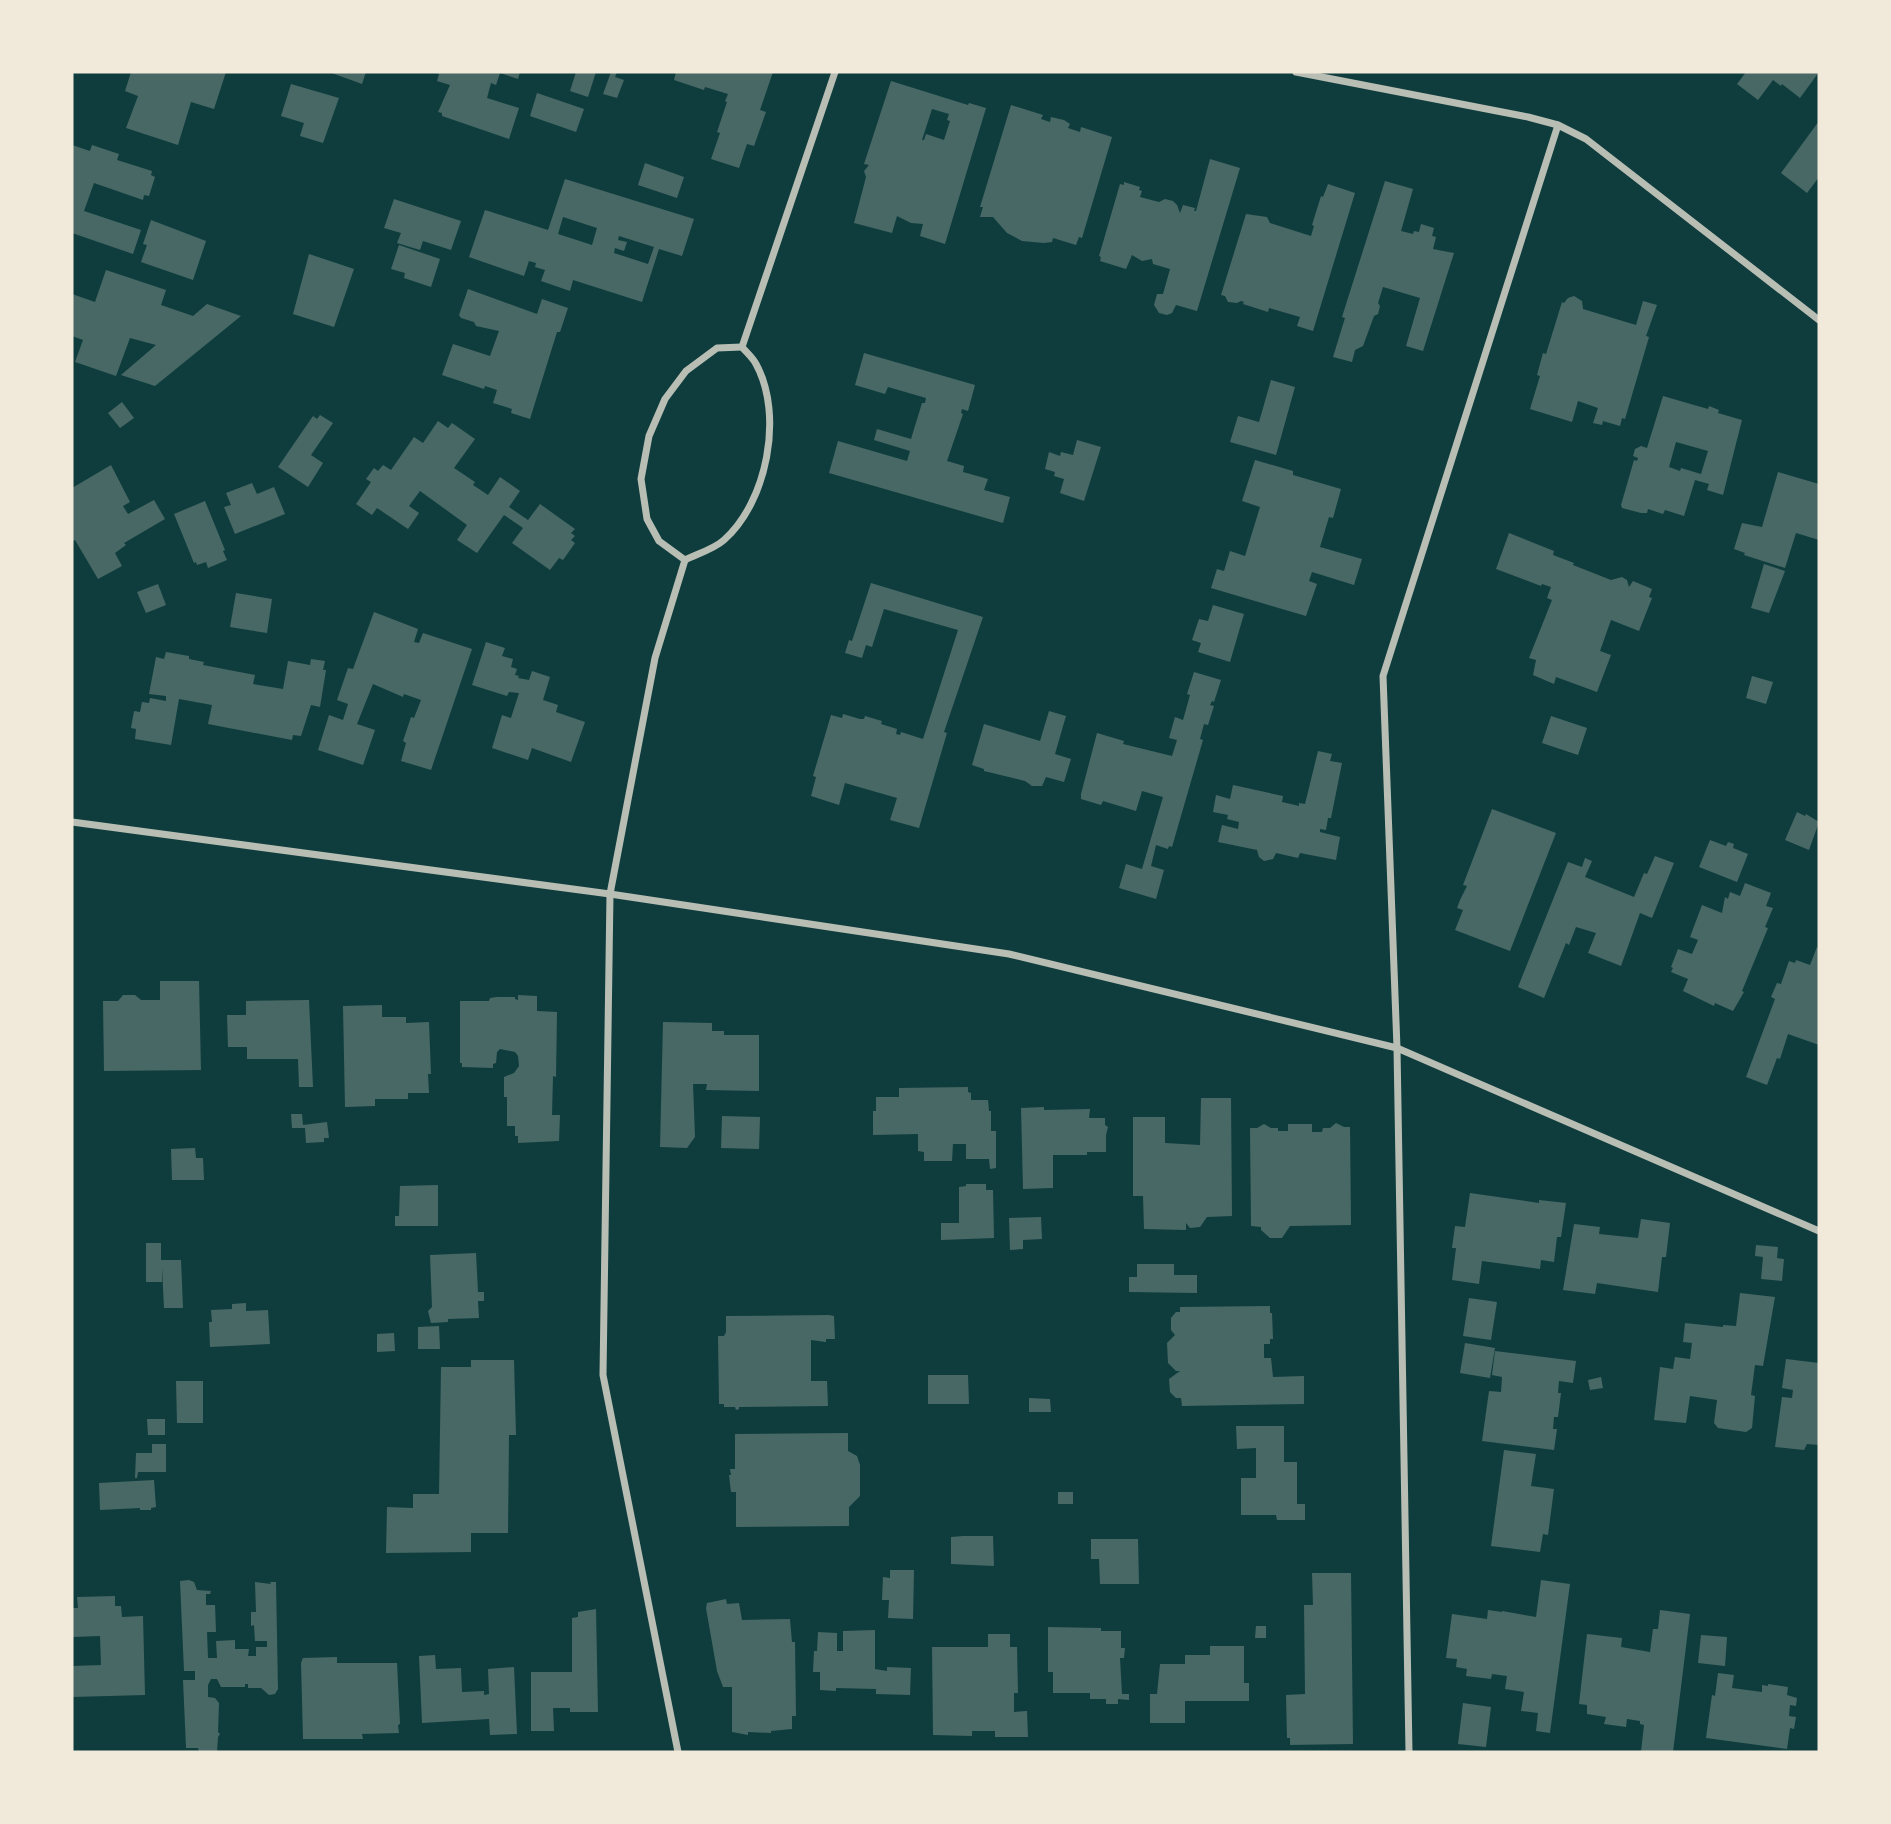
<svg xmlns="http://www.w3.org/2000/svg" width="1891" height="1824" font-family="Manrope,sans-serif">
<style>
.building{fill:#486865;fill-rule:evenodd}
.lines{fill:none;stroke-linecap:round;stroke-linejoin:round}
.minor{stroke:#b8beb3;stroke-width:7}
</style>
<rect width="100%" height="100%" fill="#0f3d3e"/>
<g class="building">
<path d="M131,72L138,73L226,72L214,109L191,102L178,145L126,128L138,96L125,91Z"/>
<path d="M329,72H366L362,84Z"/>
<path d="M433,72H520L518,79L500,73L496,85L491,83L487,98L519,108L509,139L442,116V113L438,112L450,85L437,81L439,74Z"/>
<path d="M576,72H596L588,97L570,91Z"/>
<path d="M611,72H617L615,77L624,80L617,98L603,94Z"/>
<path d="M676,72H773L760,110L766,112L754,146L747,144L739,168L711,159L720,133L717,132L727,102L725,101L728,94L705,87L704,90L674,80Z"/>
<path d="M1746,72H1819L1800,98L1782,84L1781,86L1773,80L1758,100L1737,84Z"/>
<path d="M891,81L968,105L969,103L986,108L945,244L920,236L923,224L911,223L897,216L892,233L854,223L866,177L864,171L869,165L864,164ZM932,109L949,114L947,120L950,121L944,140L926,134L924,140H922Z"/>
<path d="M291,84L339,98L323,143L300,136L304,123L281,116Z"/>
<path d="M537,93L584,109L576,132L530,116Z"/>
<path d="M1011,105L1043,115L1041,119L1050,122L1051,117L1064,120L1070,124L1068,128L1080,132L1081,127L1112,137L1082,238L1079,237L1076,245L1053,238L1052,242L1044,243L1022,241L1007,233L993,217H980L983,207H980Z"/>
<path d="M1819,121V177L1807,193L1781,173Z"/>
<path d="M72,145L90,151L92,145L119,154L117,160L152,171L151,175L155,177L149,196L144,195L143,200L94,183L84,211L141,230L133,254L72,233Z"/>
<path d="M1210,159L1240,168L1197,311L1176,305L1172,313L1167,315L1159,313L1154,305L1157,294H1163L1170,269L1153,264L1152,259L1142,261L1132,255L1126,269L1100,261L1101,257L1099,256L1120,184L1124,185V182L1140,187L1139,190L1142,191L1140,197L1159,202L1165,199L1173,201L1177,205L1180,213L1183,205L1195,208L1194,211H1196Z"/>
<path d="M645,163L684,177L677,198L638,185Z"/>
<path d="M565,179L694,219L682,256L659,249L642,302L573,280L570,291L541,281L545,270L535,267L536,263L529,261L524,276L469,257L485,210L548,230ZM563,217L597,228L592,245L558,234ZM619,236L654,247L648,264L614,253L615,248L624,251L627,242L618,240Z"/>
<path d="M1385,181L1413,189L1401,231L1413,234L1414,231L1419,232L1421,224L1434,228L1432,236L1436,237L1433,249L1454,253L1423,351L1406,346L1420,298L1383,287L1378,303L1380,306L1378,314L1374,316L1363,346L1355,350L1352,362L1333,357L1345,318L1342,317Z"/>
<path d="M1328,184L1355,193L1313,331L1297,326L1300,317L1269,308L1268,312L1243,304L1244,302L1241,301L1237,303L1228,302L1225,296L1221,295L1246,214L1267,217L1270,223L1311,236L1314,226L1312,225L1321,196L1323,197Z"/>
<path d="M394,199L461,221L451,250L423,241L420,250L397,243L401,233L384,228Z"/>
<path d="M151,220L206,241L193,280L141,262L147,245L143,244Z"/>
<path d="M399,245L440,259L431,287L404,278L405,273L391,269Z"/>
<path d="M309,254L354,269L334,327L293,314Z"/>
<path d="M106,270L166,290L161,305L193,316L207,304L241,316L155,386L121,375L156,345L130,338L116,376L75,362L83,340L72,336V294L95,302Z"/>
<path d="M468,289L537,314L542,299L568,308L560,332H557L530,419L511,413L512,409L493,403L497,390L485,386L484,389L442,375L453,344L490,356L499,331L476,326L474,322L461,318L459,315Z"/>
<path d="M1574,296L1582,301L1583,309L1636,325L1643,301L1657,305L1646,336L1649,337L1625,419L1622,418L1620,426L1603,421L1602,425L1593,423L1598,408L1578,401L1572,422L1530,409L1540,376L1537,375L1543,353L1546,354L1562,302L1564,303L1568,298Z"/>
<path d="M864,353L975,385L968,411L962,409L961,413L963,414L947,461L964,466L963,472L988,479L984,490L1010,497L1003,523L829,473L838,441L907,461L910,451L874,440L877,429L911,439L922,403H925L926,398L888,387L885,394L855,385Z"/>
<path d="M1271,380L1295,387L1276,455L1230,442L1238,416L1259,422Z"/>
<path d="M1663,396L1708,409L1709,406L1719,410L1718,413L1742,420L1723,495L1707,490L1709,484L1695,480L1684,516L1665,510L1663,514L1648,509L1647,513H1641L1622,508L1621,505L1634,460L1637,461L1638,458L1633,456L1635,449L1641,446L1647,448ZM1676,442L1708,451L1701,474L1681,468L1680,471L1669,467Z"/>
<path d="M122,402L134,418L120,428L108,413Z"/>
<path d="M320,415L333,423L311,455L323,463L308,487L278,467L313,416L317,419Z"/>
<path d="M438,421L448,428L452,423L475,439L454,468L475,482L473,485L488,495L500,477L520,491L509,507L528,520L540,504L575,529L571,533L575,536L571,540L575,543L563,560L559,558L550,570L512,543L523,528L504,515L477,553L457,540L467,525L420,491L409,506L419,513L408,529L377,508L372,515L356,504L371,482L366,479L374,468L378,471L383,465L391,470L414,437L423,443Z"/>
<path d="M1077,440L1101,447L1084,501L1060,493L1064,479L1054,476L1055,472L1045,469L1049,452L1060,456L1061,452L1073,455Z"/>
<path d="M1255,460L1293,471V475L1341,489L1333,518L1329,517L1320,547L1362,559L1354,585L1312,572L1309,581L1317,584L1306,616L1211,588L1217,569L1224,571L1230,551L1245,556L1260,507L1242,501Z"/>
<path d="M111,465L130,502L123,506L128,514L154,500L165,519L124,543L126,545L115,553L122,566L98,579L75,540L73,541L72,539V488Z"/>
<path d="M1778,472L1819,484V540L1796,533L1785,568L1744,555L1745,553L1734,549L1742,523L1762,527Z"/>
<path d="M252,483L257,494L274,487L285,514L235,534L224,507L231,505L226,493Z"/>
<path d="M205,501L225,550L223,551L227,560L208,568L206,562L197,565L196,562L194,563L174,514Z"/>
<path d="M1509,533L1554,551L1553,555L1574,563L1573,565L1611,580L1622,577L1627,580L1629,587L1633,581L1652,589L1649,597L1652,598L1639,631L1611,620L1600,651L1611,655L1597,692L1556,677L1554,684L1533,675L1536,660L1529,658L1552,600L1547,598L1551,587L1542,584L1541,586L1496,569Z"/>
<path d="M1764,564L1785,571L1769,613L1751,608Z"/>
<path d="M871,583L983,617L944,732L947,733L919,828L890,820L897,798L845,783L839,805L811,796L816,777L813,776L831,715L842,718L843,714L860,719H864L865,716L882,721L881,724L897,729L896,734L900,735L901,732L923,739L958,630L884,609L872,647L866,645L862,658L845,653L849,640L852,641Z"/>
<path d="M158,584L166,605L146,613L137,592Z"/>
<path d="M236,593L272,599L267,633L230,627Z"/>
<path d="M1213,605L1244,614L1230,662L1198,652L1201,643L1192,640L1199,619L1208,621Z"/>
<path d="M374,612L418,629L414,642L419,643L423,633L472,649L431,770L401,761L406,743L403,741L411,717L414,718L421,700L404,694L403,697L373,684L357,724L375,730L363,765L318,750L329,715L343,720L348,704L337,700L348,668L353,669Z"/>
<path d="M486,642L505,648L502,656L513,659L511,667L517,669L515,675L519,676L518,678L529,680L532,671L550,677L543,700L558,705L556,712L585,722L571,762L532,748L528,760L492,748L502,715L511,718L519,693L509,692L507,696L472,685Z"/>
<path d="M166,652L189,656V659L204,662L203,665L255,675L253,684L283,689L288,661L310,665L311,659L325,661L323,670H326L320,707L311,705L301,736L293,735L292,740L208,724L212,705L179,699L171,745L135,739L136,729L131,728L134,711L140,712L142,702L149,703L150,698L166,701V696L149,694L156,657L164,659Z"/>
<path d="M1194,672L1221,680L1214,702L1212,701L1210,705L1214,706L1208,725L1204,724L1200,739L1203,740L1172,847L1169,846L1168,849L1156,845L1151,866L1164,870L1156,899L1119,888L1126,864L1142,869L1163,797L1142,791L1136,811L1103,801L1101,805L1081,799V794L1097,733L1124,741L1123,744L1172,756L1177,740L1169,738L1175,717L1183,720L1190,695L1187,694Z"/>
<path d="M1752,676L1773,682L1766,704L1746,698Z"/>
<path d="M1049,711L1066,716L1055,754L1071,759L1064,782L1046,777L1042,786H1032L1025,781L984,771V769L972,765L984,724L1040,741Z"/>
<path d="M1551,716L1587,728L1578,755L1542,743Z"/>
<path d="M1318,751L1332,754L1330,761L1342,763L1331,818H1328L1326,830L1320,829V832L1340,837L1336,860L1300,853L1298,858L1276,853L1273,859L1264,861L1259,857L1257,850L1218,842L1222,825L1238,829L1239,822L1227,819L1228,815L1213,812L1216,795L1230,799L1233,785L1283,796L1282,802L1299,806V803L1305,804Z"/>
<path d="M1492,809L1556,833L1510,951L1455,930L1463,910L1457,908L1460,900L1467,886L1463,885Z"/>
<path d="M1797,812L1805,816L1806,814L1819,822L1809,850L1785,840Z"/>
<path d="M1710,840L1726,846L1728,842L1734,844L1733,848L1748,854L1737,882L1699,867Z"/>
<path d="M1655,856L1674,863L1652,918L1640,913L1621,966L1588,953L1596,933L1576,927L1569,945L1566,943L1544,998L1518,987L1568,862L1582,867L1585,858L1592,861L1585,877L1634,897L1644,873L1647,874Z"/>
<path d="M1745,883L1771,893L1766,906L1773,908L1765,927L1768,928L1742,991L1744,992L1733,1011L1715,1003L1714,1006L1683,991L1688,979L1671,972L1673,968L1671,967L1678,949L1692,954L1698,940L1690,937L1702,905L1722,913L1725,897L1728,899L1730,892L1740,896Z"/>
<path d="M1817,947L1819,948V1045L1788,1034L1780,1059L1777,1058L1767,1085L1746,1077L1775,999L1771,997L1777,983L1781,984L1789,961L1795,963L1796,960L1810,965Z"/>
<path d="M160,981H199L201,1070L104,1071L103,1001H118L123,995H135L141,1000H160Z"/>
<path d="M518,995L537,996V1011L557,1012L556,1077L553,1076L552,1115H560L559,1141L518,1143V1136H515V1126H507V1097H504V1077L514,1073L519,1066L518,1056L515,1052L500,1049L497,1052L496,1063L493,1064V1068L462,1067V1063H460V1001H489L490,998L497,997H515V999L518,1000Z"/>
<path d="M309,1000L313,1087H299L298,1059H247V1047H228L227,1015H246V1001Z"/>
<path d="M382,1005V1017H406V1023L429,1022L431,1074H428L429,1093H408V1099H375V1106L345,1107L343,1006Z"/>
<path d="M663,1022L712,1023V1031H724V1035H759V1091L706,1090L707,1084H693L695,1137L687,1148L660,1147Z"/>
<path d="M968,1087V1092L971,1093V1100H988L989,1111H991V1131H996V1168L990,1169L989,1159H966V1144H953L952,1161H924V1152L918,1151V1134L873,1135V1111H876V1097H899V1088Z"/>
<path d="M1201,1098H1231L1232,1216L1207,1217L1200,1227L1190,1228L1186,1223V1230L1144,1229L1143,1196H1133V1117H1165V1143L1200,1145Z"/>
<path d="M1044,1107V1110L1090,1109L1089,1118H1105V1125L1108,1127L1106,1135V1152H1087V1155H1053V1188L1023,1189L1021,1108Z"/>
<path d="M291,1114H302L303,1125L327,1122L329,1138H324V1142L306,1143L305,1128H292Z"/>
<path d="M722,1116L760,1117L759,1149L721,1148Z"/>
<path d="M1336,1123L1344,1127H1350L1351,1225L1290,1226L1282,1238H1270L1261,1230V1227L1251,1226L1250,1128H1257L1264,1124L1271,1128H1278V1131H1288V1124H1312V1132H1322L1323,1128H1330Z"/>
<path d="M195,1148L196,1158H203L204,1180H172L171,1149Z"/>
<path d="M966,1184H986V1190H993L994,1238L941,1240V1223H959V1187L966,1186Z"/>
<path d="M438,1185V1226H395V1216H399L400,1186Z"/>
<path d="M1470,1193L1539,1203V1200L1566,1203L1561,1237H1557L1554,1262L1541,1260L1540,1269L1482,1261L1479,1284L1452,1280L1456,1248H1452L1455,1226L1465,1227Z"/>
<path d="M1041,1217L1042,1239L1023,1240V1249L1010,1250L1009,1218Z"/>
<path d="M1641,1219L1670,1223L1666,1257H1662L1658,1292L1597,1283L1595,1294L1563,1290L1574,1224L1600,1227L1599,1234L1638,1238Z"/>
<path d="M146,1243H161V1260H181L183,1308H164L162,1267V1282H146Z"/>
<path d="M1756,1245L1778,1247L1777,1258L1784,1259L1782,1281L1761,1279L1763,1257L1755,1256Z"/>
<path d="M476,1253L478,1292H484V1301H478L479,1318L448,1319V1322L431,1323L428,1311L432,1307L430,1255Z"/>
<path d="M1137,1264H1174V1275H1197V1293L1129,1292V1277H1137Z"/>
<path d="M1740,1293L1775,1297L1763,1366L1755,1365L1751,1395L1755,1396L1752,1428L1746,1432L1718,1428L1714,1423L1717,1400L1690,1396L1686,1423L1654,1420L1660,1367L1673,1369L1675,1357L1690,1359L1692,1343L1683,1342L1685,1323L1723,1327V1325L1736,1326Z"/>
<path d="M1469,1298L1497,1302L1491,1340L1463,1336Z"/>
<path d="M246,1303V1311L268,1310L270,1344L210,1347L209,1322H212L211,1310L232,1309V1304Z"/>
<path d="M1270,1306V1313H1272L1273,1339H1270V1344H1264V1358H1271L1273,1377L1304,1376V1404L1182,1406L1181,1398H1176L1170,1392L1169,1379L1180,1371H1176L1168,1363L1167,1343L1175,1335L1171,1330V1318L1176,1312H1180V1307Z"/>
<path d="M829,1315L834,1316L835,1339H826V1342L811,1340V1381H827L828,1406L739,1407V1409L736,1410L735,1407H724V1404H719L718,1336H724L726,1332V1316Z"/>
<path d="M439,1326L440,1349H418V1327Z"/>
<path d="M394,1333L395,1351L377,1352V1334Z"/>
<path d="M1465,1343L1495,1348L1490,1378L1460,1373Z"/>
<path d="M1495,1351L1576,1361L1573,1383L1559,1381L1558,1393H1561L1558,1417H1554L1553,1429H1557L1554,1450L1482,1441L1489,1391L1501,1392L1502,1377L1492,1375Z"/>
<path d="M1786,1359L1819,1363V1445L1807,1444L1804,1450L1775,1447L1782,1397L1792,1398L1793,1390L1782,1388Z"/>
<path d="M471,1360H514L516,1435H509L508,1533H471V1552L386,1553L387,1507L413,1508V1494H439L441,1367H471Z"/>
<path d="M928,1375H968L969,1404H928Z"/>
<path d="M1601,1377L1603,1388L1590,1390L1588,1380Z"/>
<path d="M176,1381H203V1423H177Z"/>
<path d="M1029,1398L1050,1399L1051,1412H1029Z"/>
<path d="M147,1419H165V1435H148Z"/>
<path d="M1236,1426H1284V1462H1297V1504H1305V1520H1277L1276,1515H1241V1478H1256V1448L1237,1449Z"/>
<path d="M848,1433V1451L857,1456L860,1465V1496L849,1507V1526L736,1527V1492H731L729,1475H731L730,1469H735V1434Z"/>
<path d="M152,1444H166V1472H138L137,1478H135L136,1453H152Z"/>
<path d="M1504,1450L1536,1454L1531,1486L1554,1489L1548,1535L1543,1534L1540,1552L1491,1546Z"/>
<path d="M154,1480L156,1507L151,1508V1510H140V1508L100,1510L99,1483Z"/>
<rect x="1058" y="1492" width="15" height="12"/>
<path d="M963,1536H993L994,1566L951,1564V1537Z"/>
<path d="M1091,1539H1138L1139,1584H1100L1099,1559H1091Z"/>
<path d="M890,1570H914L913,1619L888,1618L889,1600H882L883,1577L890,1578Z"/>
<path d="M1312,1573H1351L1353,1744L1290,1745V1738H1287L1286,1695L1305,1694L1304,1605H1313Z"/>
<path d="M189,1580L194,1582L197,1590L211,1591L210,1594H206V1605H215L216,1632H207L208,1658H217L216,1641L235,1640V1649H249L248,1656H256V1647H267V1641H255L254,1625L251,1626V1612H256L255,1582L271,1584L270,1582H276L278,1689L275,1694L269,1695L261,1688H248V1684H245V1687H221L217,1679H211L208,1685V1697L215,1698L219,1703L218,1732L220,1734L218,1737L217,1752H199L198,1748H186L183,1680H195V1671H184L180,1581Z"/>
<path d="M1541,1580L1570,1584L1550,1733L1536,1731L1538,1713L1521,1711L1524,1692L1505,1689L1507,1676L1492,1674L1491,1679L1466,1676L1467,1669L1456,1667L1457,1659L1446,1658L1452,1614L1487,1619L1488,1610L1502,1612V1611L1536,1617Z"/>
<path d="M115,1596V1606H121L122,1617L143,1616L145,1695L72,1697V1666L101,1665L100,1636L73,1637L72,1608H78L77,1597Z"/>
<path d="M726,1599L727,1604L739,1603L742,1620L790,1619L792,1642H795L796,1716H792V1729L771,1731V1733L748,1732V1735L732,1732V1687H723L717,1671L706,1608L707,1603Z"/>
<path d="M596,1609L598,1712H570V1708H553L554,1731H531V1672H572V1618L578,1617V1612Z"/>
<path d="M1660,1610L1690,1614L1673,1752H1641L1644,1725L1640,1724V1721L1627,1719L1626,1727L1604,1724L1606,1717L1587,1714V1705L1579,1704L1587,1634L1622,1638L1621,1647L1650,1652L1653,1629H1658Z"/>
<path d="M1256,1626H1266V1638H1255Z"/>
<path d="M1048,1627L1101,1628V1631H1121V1648H1125L1124,1658H1120L1122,1694H1129V1700L1118,1699V1704H1106V1699H1090V1693H1053V1672H1048Z"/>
<path d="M875,1630V1669L887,1671V1667L911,1668L910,1695L876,1694V1689L836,1688V1691L820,1690V1672H813L814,1651H817L818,1632L837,1633V1651H843V1631Z"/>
<path d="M988,1634H1010V1647H1017L1018,1693H1014V1712L1027,1711L1028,1737H995V1731H972V1736L933,1735L932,1647H988Z"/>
<path d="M1701,1635L1727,1637L1725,1666L1698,1663Z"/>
<path d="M1210,1646H1244V1683H1249V1701H1185V1723H1150V1694H1157L1160,1664H1185V1655H1210Z"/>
<path d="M435,1655L436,1669L461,1668L462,1692L484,1691V1695L489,1694L488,1669L514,1667L517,1734L490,1735L489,1719L422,1723L419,1656Z"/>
<path d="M337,1657V1663H397L400,1724L398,1725L399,1733L362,1734L363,1739H303L301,1663L303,1658Z"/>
<path d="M1718,1673L1734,1675L1732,1688L1762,1692V1685L1768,1686V1684L1788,1687L1787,1695L1797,1698L1796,1706L1790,1705L1789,1716L1796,1717L1794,1729L1790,1728L1787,1749L1706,1738L1712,1695L1715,1696Z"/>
<path d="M1463,1703L1491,1707L1486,1747L1458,1744Z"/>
</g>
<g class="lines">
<g class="minor">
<path d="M1296,72L1528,117L1558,125L1586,139L1819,320"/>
<path d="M742,347L835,72"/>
<path d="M685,560L659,541L647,519L641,479L649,436L665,399L686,371L717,348L742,347"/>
<path d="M72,822L610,894L1009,954L1397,1048L1819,1231"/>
<path d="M678,1752L603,1375L610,894L655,658L685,560C697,554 714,549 724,540C767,502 784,415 756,364C753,358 747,353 742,347"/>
<path d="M1409,1752L1397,1048L1383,676L1558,125"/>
</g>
</g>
<rect width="1891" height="1824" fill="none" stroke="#f1e9da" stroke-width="147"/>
</svg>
